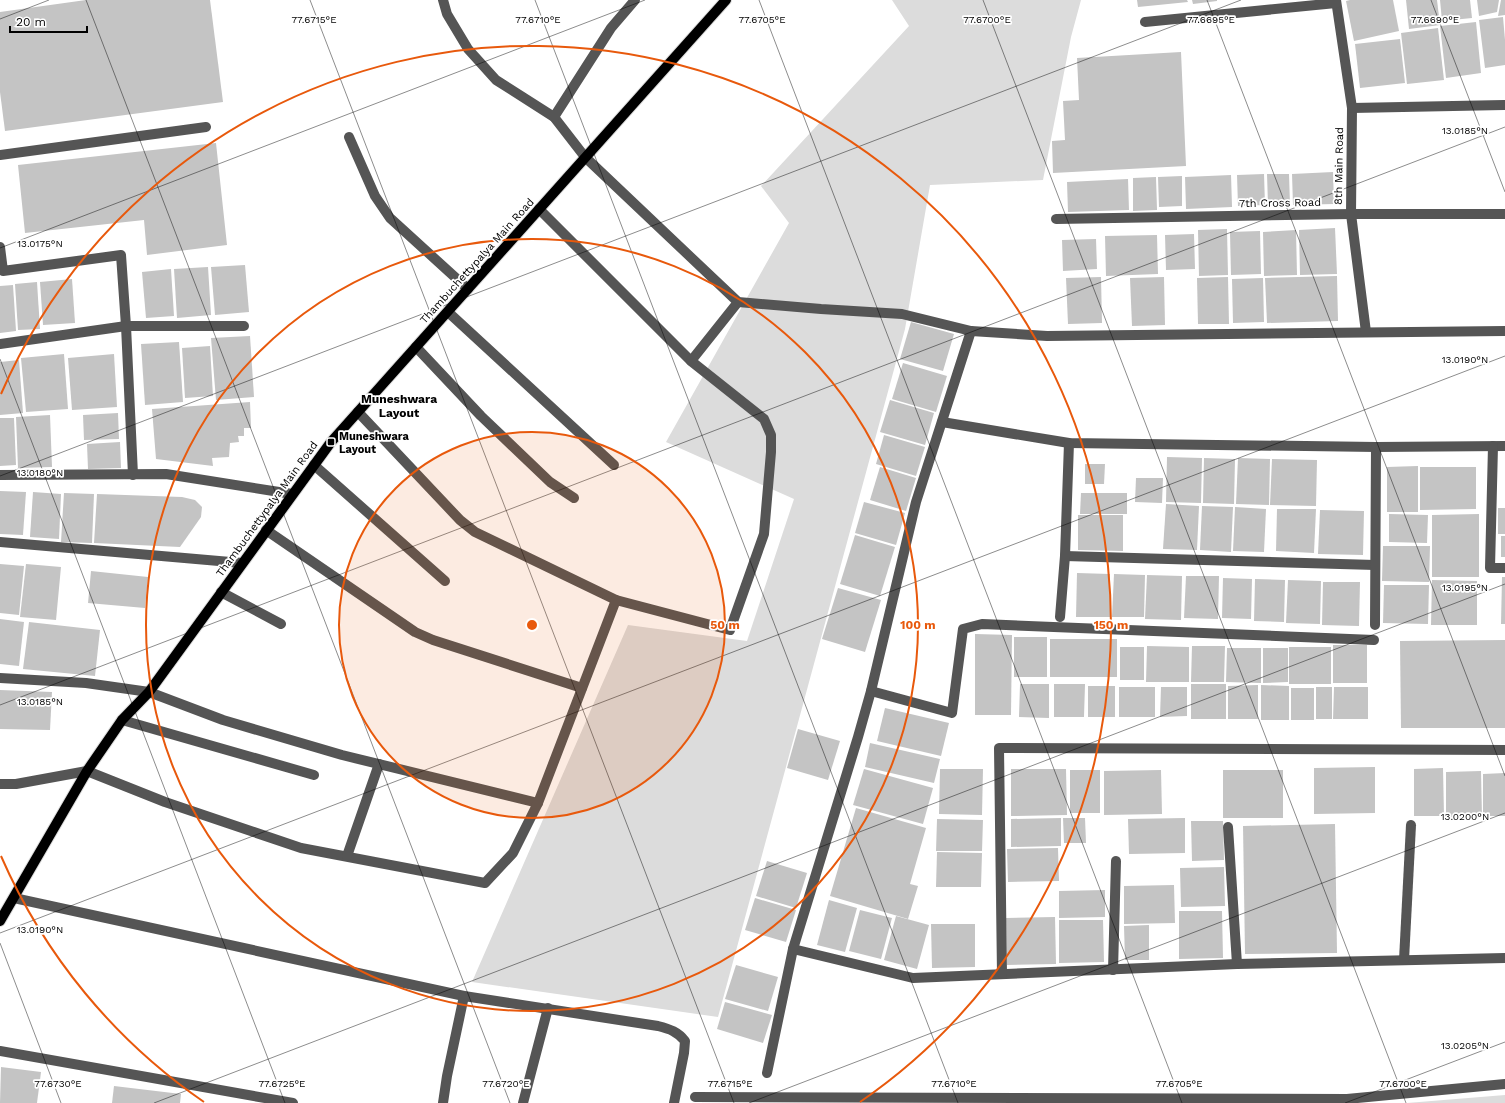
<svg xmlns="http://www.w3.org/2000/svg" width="1505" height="1103" font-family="'Work Sans',sans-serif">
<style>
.green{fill:#dcdcdc}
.building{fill:#c4c4c4}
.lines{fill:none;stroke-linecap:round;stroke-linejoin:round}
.major-casing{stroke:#dbdbdb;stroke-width:12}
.minor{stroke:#555;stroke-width:10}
.major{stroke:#000;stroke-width:10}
.ticks{fill:none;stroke:#000;stroke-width:1;stroke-opacity:0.45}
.ring{fill:none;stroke:#e8590c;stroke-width:2}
.poi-dot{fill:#000;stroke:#fff;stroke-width:1.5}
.labels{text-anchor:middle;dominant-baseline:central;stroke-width:3.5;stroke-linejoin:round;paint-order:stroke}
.street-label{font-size:11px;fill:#000;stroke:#fff}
.poi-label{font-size:11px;font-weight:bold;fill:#000;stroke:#fff;text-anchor:start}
.neighbourhood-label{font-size:12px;font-weight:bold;fill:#000;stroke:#fff}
.ticks-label{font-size:10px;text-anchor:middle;fill:#000;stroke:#fff;stroke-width:3.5;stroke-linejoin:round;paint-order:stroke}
.centre{fill:#e8590c;stroke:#fff;stroke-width:2}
.ring-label{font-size:12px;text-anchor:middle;font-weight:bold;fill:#e8590c;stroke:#fff;stroke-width:3.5;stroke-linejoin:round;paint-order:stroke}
</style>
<rect width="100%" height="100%" fill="#fff"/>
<g class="green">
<path d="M892,0H1081L1071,37L1043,180L930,185L905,329L718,1017L472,982L628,625L747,641L794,499L666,442L789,223L761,186L909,26Z"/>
<path d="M1505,1095V1103H1407Z"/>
</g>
<g class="building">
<path d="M86,0H210L223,102L5,131L0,92V12Z"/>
<path d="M1137,0H1187L1188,2L1138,7Z"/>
<path d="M1192,0H1217V1L1193,4Z"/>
<path d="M1350,0H1393L1399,31L1354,41L1346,1Z"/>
<path d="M1406,0H1437L1440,25L1409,29Z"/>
<path d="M1440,0H1470L1472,18L1442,21Z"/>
<path d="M1477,0H1499L1497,12L1479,16Z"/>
<path d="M1501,0H1505V15L1498,16Z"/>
<path d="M1503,17L1505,40V65L1485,68L1479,20Z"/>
<path d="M1476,22L1481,73L1446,78L1440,26Z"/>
<path d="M1438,28L1444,80L1407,84L1401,33Z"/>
<path d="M1400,39L1405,83L1360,88L1355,44Z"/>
<path d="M1181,52L1186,166L1053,173L1052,141L1065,140L1063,101L1079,100L1077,58Z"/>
<path d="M216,143L227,245L147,255L144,220L25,233L18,165Z"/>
<path d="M1333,172L1334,204L1293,205L1292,174Z"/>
<path d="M1264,174L1265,205L1238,206L1237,175Z"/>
<path d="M1267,174H1289L1290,205L1268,206Z"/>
<path d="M1231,175L1232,207L1186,209L1185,177Z"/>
<path d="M1182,176V206L1159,207L1158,177Z"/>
<path d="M1156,177L1157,210L1133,211V178Z"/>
<path d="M1128,179L1129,210L1068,212L1067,182Z"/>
<path d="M1335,228L1337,274L1300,275L1299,230Z"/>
<path d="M1227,229L1228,275L1199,276L1198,230Z"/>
<path d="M1296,230L1297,275L1264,276L1263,232Z"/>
<path d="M1260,231L1261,274L1231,275L1230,232Z"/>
<path d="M1194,234L1195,269L1166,270L1165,235Z"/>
<path d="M1157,235L1158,274L1106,276L1105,236Z"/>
<path d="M1096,239L1097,269L1063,271L1062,240Z"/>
<path d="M245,265L249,312L215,315L211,267Z"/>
<path d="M208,267L211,315L177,318L174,269Z"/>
<path d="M171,269L174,316L146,318L142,272Z"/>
<path d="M1337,276L1338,321L1267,323L1265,278Z"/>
<path d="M1101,277L1102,323L1068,324L1066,278Z"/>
<path d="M1164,277L1165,325L1132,326L1130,278Z"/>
<path d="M1228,277L1229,324H1198L1197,278Z"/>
<path d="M1263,278L1264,322L1233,323L1232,279Z"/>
<path d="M72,279L75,323L43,325L40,282Z"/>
<path d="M37,282L40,329L18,330L15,284Z"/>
<path d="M13,285L16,331L0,333V286Z"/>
<path d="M911,322L954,334L943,371L900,359Z"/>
<path d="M250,336L254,397L216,400L211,338Z"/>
<path d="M179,342L183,402L145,405L141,344Z"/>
<path d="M210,346L213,396L185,398L182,348Z"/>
<path d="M64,354L68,409L26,412L21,358Z"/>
<path d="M114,354L117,407L72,410L68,358Z"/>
<path d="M19,360L23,413L0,415V362Z"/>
<path d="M903,363L947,376L936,412L892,399Z"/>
<path d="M890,400L934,413L925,445L880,432Z"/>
<path d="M250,402L251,428H244V436H238L239,442L230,443L229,457L212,458L213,466L156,459L152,409Z"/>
<path d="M118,413L119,439L84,440L83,415Z"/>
<path d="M50,415L52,467L18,468L16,417Z"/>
<path d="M0,418H14L16,465L0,466Z"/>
<path d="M884,435L925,447L916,476L876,464Z"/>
<path d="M120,442L121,468L88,469L87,444Z"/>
<path d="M1167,457L1202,458L1201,503L1166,502Z"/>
<path d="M1204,458L1235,459L1234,504L1203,503Z"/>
<path d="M1238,458L1270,459L1269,505L1236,504Z"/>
<path d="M1272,459L1317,460L1316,506L1270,505Z"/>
<path d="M1085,464H1105L1104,484H1085Z"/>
<path d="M1418,466V512H1387V467Z"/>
<path d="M880,467L916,478L906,511L870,500Z"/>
<path d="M1420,467H1476V509L1420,510Z"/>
<path d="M1136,478H1163L1162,503L1135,502Z"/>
<path d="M0,491L26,492L23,535L0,534Z"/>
<path d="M33,492L61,494L59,539L30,537Z"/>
<path d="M64,493L94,494L92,543L61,542Z"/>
<path d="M1081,493H1127V514H1080Z"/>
<path d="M97,494L182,497L195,500L202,507L201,517L180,547L94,543Z"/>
<path d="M864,502L905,513L896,545L855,533Z"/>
<path d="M1166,504L1199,506L1197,550L1163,549Z"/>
<path d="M1202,506L1233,507L1231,552L1200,550Z"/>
<path d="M1235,507L1266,509L1264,552L1233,551Z"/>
<rect x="1498" y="508" width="7" height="26"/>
<path d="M1277,509H1316L1314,553L1276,551Z"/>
<path d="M1320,510L1364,511L1363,555L1318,554Z"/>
<path d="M1389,514L1428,515L1427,543L1389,542Z"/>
<path d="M1479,514V577H1432V515Z"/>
<path d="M1078,515H1123V551L1078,550Z"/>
<path d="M855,535L895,547L880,596L840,584Z"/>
<rect x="1501" y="536" width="4" height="21"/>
<path d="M1383,546H1430L1429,582L1382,581Z"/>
<path d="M0,564L24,566L19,615L0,613Z"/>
<path d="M26,564L61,567L56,620L20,617Z"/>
<path d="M91,571L148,577L145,608L88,603Z"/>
<path d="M1077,573L1110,574V617H1076Z"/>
<path d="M1114,574L1145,575L1144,617H1112Z"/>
<path d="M1147,575L1182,576L1181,620L1145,619Z"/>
<path d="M1186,576H1219L1218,619L1184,618Z"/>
<path d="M1502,577H1505V624H1501Z"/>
<path d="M1223,578L1252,579L1251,619L1222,618Z"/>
<path d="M1255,579L1285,580L1284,622L1254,621Z"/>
<path d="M1288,580L1321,581L1320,624L1286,623Z"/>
<path d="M1432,580L1477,581V625H1431Z"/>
<path d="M1323,582H1360L1359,626L1322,625Z"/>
<path d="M1384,585H1429L1428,624L1383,623Z"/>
<path d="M838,588L881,600L865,652L822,639Z"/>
<path d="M0,619L24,622L19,666L0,664Z"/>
<path d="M29,622L100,630L95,676L23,669Z"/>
<path d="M975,634L1012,635L1011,715H975Z"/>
<rect x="1014" y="637" width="33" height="40"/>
<rect x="1050" y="639" width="67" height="38"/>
<path d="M1505,640V728H1401L1400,641Z"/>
<rect x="1333" y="645" width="34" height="38"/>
<path d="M1147,646L1189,647V682H1146Z"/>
<path d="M1192,646H1225L1224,682H1191Z"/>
<rect x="1120" y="647" width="24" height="33"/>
<rect x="1289" y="647" width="42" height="37"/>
<path d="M1227,648H1261V683L1226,682Z"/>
<path d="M1263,648H1288V682L1263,683Z"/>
<path d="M1020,684H1049V718L1019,717Z"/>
<path d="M1054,684H1085L1084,717H1054Z"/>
<rect x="1191" y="684" width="35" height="35"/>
<path d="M1258,685V719H1228V686Z"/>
<path d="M1261,685L1289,686V720H1261Z"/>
<rect x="1088" y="686" width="27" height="31"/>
<rect x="1119" y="687" width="36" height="30"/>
<path d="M1161,687H1187V716L1160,717Z"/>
<rect x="1316" y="687" width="16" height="32"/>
<path d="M1334,687H1368V719H1333Z"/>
<rect x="1291" y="688" width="23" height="32"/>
<path d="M0,690L52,692L50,730L0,729Z"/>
<path d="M885,708L949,723L941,756L877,741Z"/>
<path d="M798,729L840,741L828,780L787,768Z"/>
<path d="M870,743L940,759L934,783L865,767Z"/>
<path d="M1375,767V813L1314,814V768Z"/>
<path d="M1443,768L1444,816H1414V769Z"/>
<path d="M864,769L933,788L923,824L853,805Z"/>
<path d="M940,769H983L982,815L939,814Z"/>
<path d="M1011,769H1066L1067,815L1011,816Z"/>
<rect x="1070" y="770" width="30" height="43"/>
<path d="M1161,770L1162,814L1104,815V771Z"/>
<rect x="1223" y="770" width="60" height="48"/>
<path d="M1481,771L1482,818H1446V772Z"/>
<path d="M1505,773V816H1483V774Z"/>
<path d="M856,808L926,828L910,884L918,886L908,919L830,896Z"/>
<path d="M1061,818V846L1011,847V819Z"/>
<path d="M1063,818H1085L1086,843H1064Z"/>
<path d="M1185,818V853L1129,854L1128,819Z"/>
<path d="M937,819L983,820L982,851H936Z"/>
<path d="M1191,821H1223L1224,860L1192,861Z"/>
<path d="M1335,824L1337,953L1245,954L1243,826Z"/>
<path d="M1058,848L1059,881L1008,882L1007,849Z"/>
<path d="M937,852L982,853L981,887H936Z"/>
<path d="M767,861L807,873L796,908L756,896Z"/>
<path d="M1224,867L1225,906L1181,907L1180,868Z"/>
<path d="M1174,885L1175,923L1124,924V886Z"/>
<path d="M1105,890V917L1059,918V891Z"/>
<path d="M755,898L796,910L786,942L745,930Z"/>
<path d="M829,900L857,908L845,952L817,945Z"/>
<path d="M860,910L892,918L881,959L849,951Z"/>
<path d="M1179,911H1222L1223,958L1179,959Z"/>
<path d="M896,916L929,925L917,969L884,960Z"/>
<path d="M1055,917L1056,964L1007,965L1006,918Z"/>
<path d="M1059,920H1103L1104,962L1059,963Z"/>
<path d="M931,924H975V967L932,968Z"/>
<path d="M1149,925V960H1125L1124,926Z"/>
<path d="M736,965L778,977L768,1011L725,999Z"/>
<path d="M725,1002L772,1015L763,1043L717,1029Z"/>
<path d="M1,1067L41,1072L37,1103H0Z"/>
<path d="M114,1086L181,1094L180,1103H112Z"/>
</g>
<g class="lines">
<g class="major-casing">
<path id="major" d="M0,921L87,771L122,720L149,692L331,442L726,0"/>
</g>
<g class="minor">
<path d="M443,0L447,14L468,49L496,80L554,117L585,157L738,302L821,309L902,314L971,331L1047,336L1505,331"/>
<path d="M1336,0L1352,108L1351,214L1366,332"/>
<path d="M1145,22L1336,3"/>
<path d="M1352,108L1504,105"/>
<path d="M554,117L611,28L635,0"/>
<path d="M349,137L375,196L390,218L468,289"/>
<path d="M0,155L206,127"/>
<path d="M539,209L691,361"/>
<path d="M1056,219L1351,214H1505"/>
<path d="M0,247L3,271L121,255L126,326L133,475"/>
<path d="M448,312L614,465"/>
<path d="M0,344L126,326H244"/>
<path d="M416,347L481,416L550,482L574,498"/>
<path d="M358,412L460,520L475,532L616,600"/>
<path d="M942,422L1069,443L1376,447L1505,446"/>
<path d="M1493,446L1490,568H1505"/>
<path d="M314,465L445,581"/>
<path d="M0,475L166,474L292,494"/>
<path d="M266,530L415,632L433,640L582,688"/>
<path d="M0,542L242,563"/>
<path d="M1065,556L1375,565"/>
<path d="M221,592L281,624"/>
<path d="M1060,617L1065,556L1069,443"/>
<path d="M1375,625L1376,447"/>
<path d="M0,678L86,683L149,692L223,720L342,755L538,803"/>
<path d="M871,691L952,713L963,629L982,624L1374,640"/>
<path d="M122,720L314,775"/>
<path d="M0,784H16L87,771L165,802L301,848L485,883L513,853L538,803L616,600L730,630L764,534L771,452V435L764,419L691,361L738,302"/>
<path d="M1228,827L1237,964"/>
<path d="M347,856L379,764"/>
<path d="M14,898L464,996L658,1026C670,1029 678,1032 685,1041L684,1053L674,1103"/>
<path d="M793,949L913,978L1237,964L1505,958"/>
<path d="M1404,960L1411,825"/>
<path d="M1113,970L1116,861"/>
<path d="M1002,974L999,748L1505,750"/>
<path d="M0,1051L293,1103"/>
<path d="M767,1073L793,949L858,737L871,691L916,502L971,331"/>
<path d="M695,1097L1347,1099L1505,1084"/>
<path d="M443,1103L447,1076L464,996"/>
<path d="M523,1103L548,1008"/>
</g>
<use href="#major" class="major"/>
</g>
<path class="ticks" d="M86,0L510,1103M310,0L734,1103M535,0L958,1103M759,0L1182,1103M983,0L1406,1103M1207,0L1505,776M1431,0L1505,192M0,19L49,0M0,248L645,0M0,359L285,1103M0,476L1241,0M0,705L1505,127M0,933L1505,356M0,943L61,1103M154,1103L1505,584M749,1103L1505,813M1345,1103L1505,1042"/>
<circle cx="532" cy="625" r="193" fill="#e8590c" fill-opacity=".12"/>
<g class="ring">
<circle cx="532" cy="625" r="193"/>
<circle cx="532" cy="625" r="386"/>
<path d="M204 1102A579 579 0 0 1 1 856M1 394A579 579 0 1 1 860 1102"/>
</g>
<rect class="poi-dot" x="327" y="438" width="8" height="8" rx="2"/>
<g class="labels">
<g class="street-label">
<text transform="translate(1339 166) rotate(-89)">8th Main Road</text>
<text transform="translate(1280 203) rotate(-1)">7th Cross Road</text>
<text transform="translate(477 261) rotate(-48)">Thambuchettypalya Main Road</text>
<text transform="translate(267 509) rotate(-54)">Thambuchettypalya Main Road</text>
</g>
<g class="poi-label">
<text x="339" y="436">Muneshwara<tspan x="339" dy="13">Layout</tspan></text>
</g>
<g class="neighbourhood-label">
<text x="399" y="399">Muneshwara<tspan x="399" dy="14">Layout</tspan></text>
</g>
</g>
<g class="ticks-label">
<text x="314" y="23">77.6715°E</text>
<text x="538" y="23">77.6710°E</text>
<text x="762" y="23">77.6705°E</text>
<text x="987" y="23">77.6700°E</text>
<text x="1211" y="23">77.6695°E</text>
<text x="1435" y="23">77.6690°E</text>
<text x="1465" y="134">13.0185°N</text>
<text x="40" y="247">13.0175°N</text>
<text x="1465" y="363">13.0190°N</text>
<text x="40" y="476">13.0180°N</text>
<text x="1465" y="591">13.0195°N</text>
<text x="40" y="705">13.0185°N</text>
<text x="1465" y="820">13.0200°N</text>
<text x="40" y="933">13.0190°N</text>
<text x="1465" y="1049">13.0205°N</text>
<text x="58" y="1087">77.6730°E</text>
<text x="282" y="1087">77.6725°E</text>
<text x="506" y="1087">77.6720°E</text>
<text x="730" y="1087">77.6715°E</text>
<text x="954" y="1087">77.6710°E</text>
<text x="1179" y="1087">77.6705°E</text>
<text x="1403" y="1087">77.6700°E</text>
</g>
<circle cx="532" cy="625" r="6" class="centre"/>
<g class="ring-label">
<text x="725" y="629">50 m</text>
<text x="918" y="629">100 m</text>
<text x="1111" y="629">150 m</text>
</g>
<path d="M10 26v6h77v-6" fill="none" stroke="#000000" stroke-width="2"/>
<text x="16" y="26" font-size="12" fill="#000000" stroke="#ffffff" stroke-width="3" paint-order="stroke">20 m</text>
</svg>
